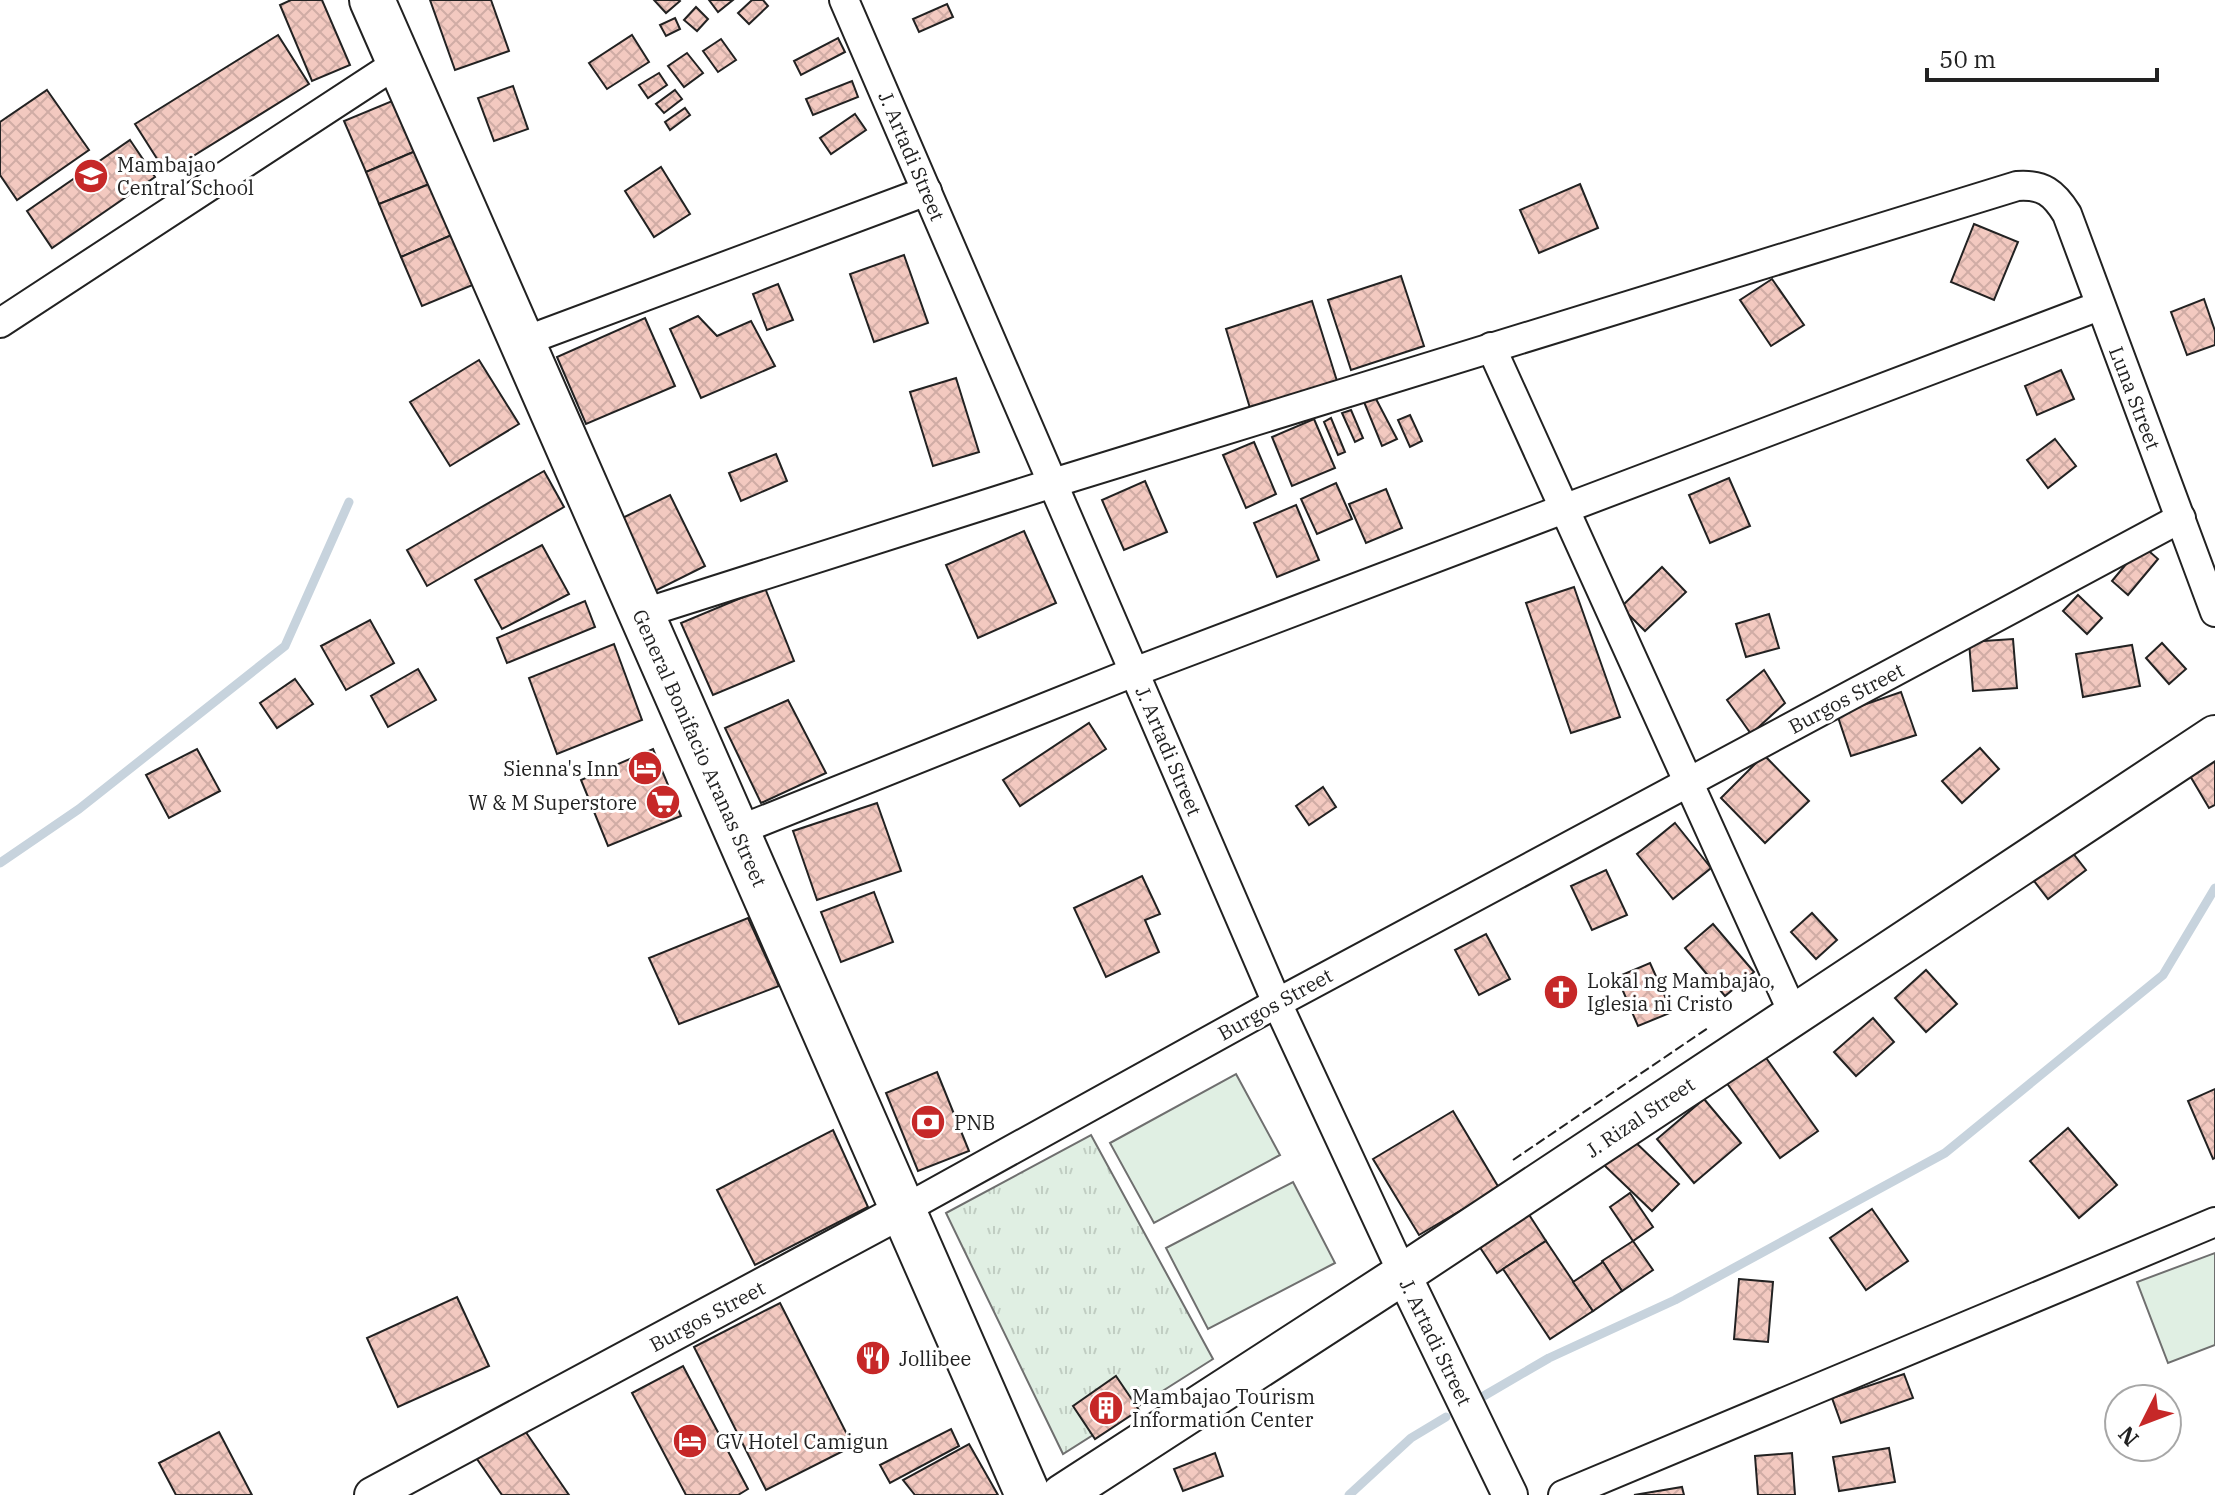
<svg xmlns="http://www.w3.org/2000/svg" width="2215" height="1495" font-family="'IBM Plex Serif',serif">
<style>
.green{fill:#e0efe3;stroke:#6f6f6f;stroke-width:2}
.park{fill:url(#park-tufts);stroke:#6f6f6f;stroke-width:2}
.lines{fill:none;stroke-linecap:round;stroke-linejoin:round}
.stream{stroke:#c7d3dd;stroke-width:9}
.building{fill:url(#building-cross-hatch);stroke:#222;stroke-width:2}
.minor-casing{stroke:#222;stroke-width:32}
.tertiary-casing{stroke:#222;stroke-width:38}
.secondary-casing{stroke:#222;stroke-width:44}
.primary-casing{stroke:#222;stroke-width:48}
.minor{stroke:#fff;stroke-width:28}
.tertiary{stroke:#fff;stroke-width:34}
.secondary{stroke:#fff;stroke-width:40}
.primary{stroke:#fff;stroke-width:44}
.fence{stroke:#222;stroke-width:2;stroke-dasharray:10 4;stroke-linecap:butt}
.labels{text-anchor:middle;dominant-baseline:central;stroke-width:6;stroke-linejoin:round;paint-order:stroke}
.street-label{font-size:20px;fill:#222;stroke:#fff}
.poi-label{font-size:20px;fill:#222;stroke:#fff;text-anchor:start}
</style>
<defs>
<pattern id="park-tufts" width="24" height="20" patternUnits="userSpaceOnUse" patternTransform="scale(2)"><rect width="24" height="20" fill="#e0efe3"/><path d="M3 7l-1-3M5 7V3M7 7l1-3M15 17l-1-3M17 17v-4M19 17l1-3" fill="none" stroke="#c0cdc2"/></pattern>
<pattern id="building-cross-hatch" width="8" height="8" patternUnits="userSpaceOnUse" patternTransform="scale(2)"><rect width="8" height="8" fill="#f3c9c0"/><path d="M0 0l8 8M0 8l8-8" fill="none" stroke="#d0aca5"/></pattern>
</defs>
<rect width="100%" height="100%" fill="#fff"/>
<g class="green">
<path d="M1236,1074L1280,1155L1154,1223L1110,1143Z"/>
<path d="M1293,1182L1335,1263L1208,1329L1166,1248Z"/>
<path d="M2215,1253V1345L2168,1363L2137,1282Z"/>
</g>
<path class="park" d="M1091,1135L1213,1359L1063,1454L946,1213Z"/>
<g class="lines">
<g class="stream">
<path d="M0,863L79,809L285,646L349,502"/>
<path d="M1482,1397L1549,1358L1675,1300L1945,1153L2163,975L2215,888"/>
<path d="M1349,1495L1411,1438L1446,1417"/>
</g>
</g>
<g class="building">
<path d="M291,0H322L350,65L312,81L280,5Z"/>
<path d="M430,0H491L509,51L455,70Z"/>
<path d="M654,0H679L680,1L666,13Z"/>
<path d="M709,0H733L718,12Z"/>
<path d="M752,0H763L768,6L749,24L738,13Z"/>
<path d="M947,4L953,17L919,32L913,19Z"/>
<path d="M696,7L708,19L697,31L684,20Z"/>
<path d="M675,18L680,29L666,36L660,25Z"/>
<path d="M278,35L309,84L166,173L135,124Z"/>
<path d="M632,35L649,62L607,89L589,63Z"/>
<path d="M838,38L845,52L801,75L794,61Z"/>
<path d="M721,39L736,60L718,72L703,51Z"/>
<path d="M687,53L703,73L684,87L668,66Z"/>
<path d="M659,73L667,85L648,98L639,85Z"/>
<path d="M852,81L858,97L813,115L806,99Z"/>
<path d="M513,86L528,129L494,141L478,98Z"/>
<path d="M47,90L89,150L17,200L0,175V122Z"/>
<path d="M675,90L682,99L664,113L656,104Z"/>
<path d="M397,99L418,150L366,172L344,121Z"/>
<path d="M685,108L690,115L670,130L665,122Z"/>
<path d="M855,114L866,130L831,154L820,138Z"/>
<path d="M130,140L155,177L52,248L27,211Z"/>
<path d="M418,150L432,183L379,204L366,172Z"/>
<path d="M661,167L690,214L654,237L625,191Z"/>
<path d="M432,183L454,234L401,257L379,204Z"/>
<path d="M1580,184L1598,228L1539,253L1520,210Z"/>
<path d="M1974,224L2018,242L1994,300L1951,282Z"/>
<path d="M454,234L475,284L422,306L401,257Z"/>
<path d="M904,255L928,323L874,342L850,274Z"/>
<path d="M1401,276L1424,346L1351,370L1328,300Z"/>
<path d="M1772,279L1804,325L1771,346L1740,300Z"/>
<path d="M778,284L793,320L767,330L753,294Z"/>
<path d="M2204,299L2215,331V345L2187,355L2171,312Z"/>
<path d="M1312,301L1337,381L1250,408L1226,329Z"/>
<path d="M698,316L717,336L751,321L775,366L701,398L670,329Z"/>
<path d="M645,318L675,386L586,424L557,357Z"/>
<path d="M479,360L519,424L450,466L410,402Z"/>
<path d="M2061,370L2074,399L2037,415L2025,386Z"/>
<path d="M956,378L979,452L933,466L910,392Z"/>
<path d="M1375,397L1397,439L1382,446L1364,402Z"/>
<path d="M1351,410L1363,438L1355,442L1342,413Z"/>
<path d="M1410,415L1422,441L1410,447L1398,420Z"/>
<path d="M1331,418L1345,452L1338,455L1324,422Z"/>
<path d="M1314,419L1335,468L1292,486L1272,437Z"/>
<path d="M2055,439L2076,466L2048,488L2027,460Z"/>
<path d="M1254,442L1276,494L1246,508L1223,455Z"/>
<path d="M776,454L787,481L741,501L729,473Z"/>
<path d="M544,471L564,507L427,586L407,550Z"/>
<path d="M1729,478L1750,526L1710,543L1689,495Z"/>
<path d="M1145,481L1167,532L1124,550L1102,500Z"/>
<path d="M1336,483L1352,519L1317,534L1301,499Z"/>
<path d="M1386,489L1402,528L1366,543L1349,504Z"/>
<path d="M670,495L705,566L647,595L612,523Z"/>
<path d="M1296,505L1319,560L1277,577L1254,523Z"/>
<path d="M1024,531L1056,603L978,638L946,565Z"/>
<path d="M542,545L569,594L502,629L475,580Z"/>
<path d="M2142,545L2158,559L2128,595L2112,581Z"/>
<path d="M1662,567L1686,592L1645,631L1621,607Z"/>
<path d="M1574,587L1620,717L1571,733L1526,603Z"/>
<path d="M765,588L794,661L713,695L681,623Z"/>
<path d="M2078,595L2102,618L2087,634L2063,611Z"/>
<path d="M585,601L595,627L507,663L497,638Z"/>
<path d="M1769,614L1779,648L1746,657L1736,624Z"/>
<path d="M370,620L394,663L346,690L321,646Z"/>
<path d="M2013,639L2017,688L1973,691L1969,642Z"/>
<path d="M2162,643L2186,669L2169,684L2146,658Z"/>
<path d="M614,644L642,720L557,754L529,678Z"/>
<path d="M2132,645L2140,686L2083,697L2076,654Z"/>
<path d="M418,669L436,700L388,727L371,696Z"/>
<path d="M1764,670L1785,703L1751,734L1727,700Z"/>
<path d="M295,679L313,704L277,728L260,703Z"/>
<path d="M1901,692L1916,735L1851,756L1837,714Z"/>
<path d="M788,700L826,773L761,803L725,728Z"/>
<path d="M1089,723L1106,749L1020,806L1003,780Z"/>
<path d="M1980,748L1999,769L1962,803L1942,781Z"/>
<path d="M197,749L220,791L169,818L146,775Z"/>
<path d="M653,749L681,816L608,846L581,780Z"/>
<path d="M1764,755L1809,801L1765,843L1721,798Z"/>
<path d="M2211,755L2215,762V805L2209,808L2186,769Z"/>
<path d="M1323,787L1336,807L1309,825L1296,806Z"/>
<path d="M877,803L901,871L817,900L793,831Z"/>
<path d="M1675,823L1711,868L1673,899L1637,854Z"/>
<path d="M2065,843L2086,870L2048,899L2027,872Z"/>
<path d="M1606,870L1627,915L1592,930L1571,886Z"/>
<path d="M1142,876L1160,914L1145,920L1159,952L1106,977L1074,908Z"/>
<path d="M874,892L893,942L841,962L821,912Z"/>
<path d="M1812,913L1837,940L1816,959L1791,932Z"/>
<path d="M748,918L779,986L679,1024L649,958Z"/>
<path d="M1713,924L1754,972L1725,996L1685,948Z"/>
<path d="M1486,934L1510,979L1479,995L1455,950Z"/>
<path d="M1650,963L1672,1012L1638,1026L1617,977Z"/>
<path d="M1926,970L1957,1004L1926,1032L1895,998Z"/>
<path d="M1873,1018L1894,1042L1856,1076L1834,1052Z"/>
<path d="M1764,1055L1818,1131L1780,1158L1726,1082Z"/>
<path d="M937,1072L969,1151L918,1171L886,1093Z"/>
<path d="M2215,1089V1158L2213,1159L2188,1101Z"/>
<path d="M1704,1099L1741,1143L1694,1183L1657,1139Z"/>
<path d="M1453,1111L1499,1188L1419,1235L1373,1159Z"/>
<path d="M2068,1128L2117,1185L2079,1218L2030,1161Z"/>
<path d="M833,1130L868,1207L755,1265L717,1190Z"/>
<path d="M1631,1138L1679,1184L1652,1211L1604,1165Z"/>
<path d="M1630,1193L1653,1227L1633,1241L1610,1207Z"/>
<path d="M1872,1209L1908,1261L1866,1290L1830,1238Z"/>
<path d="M1526,1210L1546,1241L1497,1273L1477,1243Z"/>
<path d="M1546,1241L1593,1311L1550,1339L1503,1269Z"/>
<path d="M1633,1241L1653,1270L1622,1291L1602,1261Z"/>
<path d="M1603,1262L1622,1291L1593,1311L1573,1282Z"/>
<path d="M1739,1279L1773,1282L1768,1342L1734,1339Z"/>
<path d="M457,1297L489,1366L398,1407L367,1338Z"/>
<path d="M780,1303L853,1446L766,1490L694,1347Z"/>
<path d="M683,1366L748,1489L738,1495H686L632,1393Z"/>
<path d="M1904,1374L1913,1398L1841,1423L1832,1398Z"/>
<path d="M1116,1376L1139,1410L1095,1439L1073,1406Z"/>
<path d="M523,1428L569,1495H502L477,1459Z"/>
<path d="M951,1429L959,1446L890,1483L880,1465Z"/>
<path d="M219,1432L252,1495H176L159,1463Z"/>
<path d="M969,1444L998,1495H915L903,1480Z"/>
<path d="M1889,1448L1895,1482L1839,1491L1833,1457Z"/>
<path d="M1215,1453L1223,1476L1183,1491L1174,1469Z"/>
<path d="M1792,1453L1795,1495H1758L1755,1456Z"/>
<path d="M1682,1487L1684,1495H1634Z"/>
</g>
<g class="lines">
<g class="minor-casing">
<g id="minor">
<path d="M844,0L1277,1003L1403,1274"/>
<path d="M0,323L399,62"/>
<path d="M522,342L927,191"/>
<path d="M1491,347L1794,1015"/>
<path d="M641,614L1053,483L2017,186C2043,184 2054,193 2067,214L2215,612"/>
<path d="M737,831L1134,672L2099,306"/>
<path d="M903,1210L1277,1003L2181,518"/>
<path d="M1563,1495L2215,1222"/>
</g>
</g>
<g class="tertiary-casing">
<g id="tertiary">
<path d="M1403,1274L1510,1495"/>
<path d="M372,1495L903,1210"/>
</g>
</g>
<g class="secondary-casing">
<path id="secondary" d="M1062,1495L1403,1274L2215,736"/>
</g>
<g class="primary-casing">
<path id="primary" d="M372,0L1028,1495"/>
</g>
<use href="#minor" class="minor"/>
<use href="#tertiary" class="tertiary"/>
<use href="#secondary" class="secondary"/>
<use href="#primary" class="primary"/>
<path class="fence" d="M1513,1160L1708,1028"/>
</g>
<defs>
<g id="school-disc" transform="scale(1.8)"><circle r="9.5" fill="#c62828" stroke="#fff"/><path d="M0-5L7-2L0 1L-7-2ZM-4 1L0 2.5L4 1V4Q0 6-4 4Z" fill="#fff"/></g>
<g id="hotel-disc" transform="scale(1.8)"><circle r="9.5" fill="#c62828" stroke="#fff"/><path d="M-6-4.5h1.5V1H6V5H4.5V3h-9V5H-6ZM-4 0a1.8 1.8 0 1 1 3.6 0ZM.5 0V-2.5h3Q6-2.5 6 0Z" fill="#fff"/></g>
<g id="supermarket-disc" transform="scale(1.8)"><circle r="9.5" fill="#c62828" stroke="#fff"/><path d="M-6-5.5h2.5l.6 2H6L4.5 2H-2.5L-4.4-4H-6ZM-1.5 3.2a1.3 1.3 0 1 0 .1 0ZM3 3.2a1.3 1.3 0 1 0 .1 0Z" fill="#fff"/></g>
<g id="church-disc" transform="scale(1.8)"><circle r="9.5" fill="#c62828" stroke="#fff"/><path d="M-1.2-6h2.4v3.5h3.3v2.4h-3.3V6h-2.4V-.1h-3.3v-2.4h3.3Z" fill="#fff"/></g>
<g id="bank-disc" transform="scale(1.8)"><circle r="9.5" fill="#c62828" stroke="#fff"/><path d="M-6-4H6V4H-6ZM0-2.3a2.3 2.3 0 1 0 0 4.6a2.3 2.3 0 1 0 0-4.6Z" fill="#fff"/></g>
<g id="restaurant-disc" transform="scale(1.8)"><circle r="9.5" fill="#c62828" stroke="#fff"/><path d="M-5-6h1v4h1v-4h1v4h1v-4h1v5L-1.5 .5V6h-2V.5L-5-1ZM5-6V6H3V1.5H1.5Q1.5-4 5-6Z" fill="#fff"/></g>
<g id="building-disc" transform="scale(1.8)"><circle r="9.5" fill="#c62828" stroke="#fff"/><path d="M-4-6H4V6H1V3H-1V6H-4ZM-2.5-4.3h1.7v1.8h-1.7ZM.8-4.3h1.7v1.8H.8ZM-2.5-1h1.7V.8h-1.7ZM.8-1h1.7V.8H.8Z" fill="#fff"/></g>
</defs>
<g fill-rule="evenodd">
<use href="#school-disc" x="91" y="176"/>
<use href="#hotel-disc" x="645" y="768"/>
<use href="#supermarket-disc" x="663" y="802"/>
<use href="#church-disc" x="1561" y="992"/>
<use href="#bank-disc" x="928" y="1122"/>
<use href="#restaurant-disc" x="873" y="1358"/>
<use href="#building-disc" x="1106" y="1408"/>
<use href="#hotel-disc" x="690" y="1441"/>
</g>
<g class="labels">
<g class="street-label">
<text transform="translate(912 156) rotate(67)">J. Artadi Street</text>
<text transform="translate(2135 398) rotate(69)">Luna Street</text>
<text transform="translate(1846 698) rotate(-28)">Burgos Street</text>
<text transform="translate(700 748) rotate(66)">General Bonifacio Aranas Street</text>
<text transform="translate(1169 751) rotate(67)">J. Artadi Street</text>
<text transform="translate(1275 1004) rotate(-29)">Burgos Street</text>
<text transform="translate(1640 1117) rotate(-34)">J. Rizal Street</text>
<text transform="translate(707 1316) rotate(-28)">Burgos Street</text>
<text transform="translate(1436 1342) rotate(64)">J. Artadi Street</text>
</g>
<g class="poi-label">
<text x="117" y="164">Mambajao<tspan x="117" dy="23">Central School</tspan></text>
<text x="619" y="768" text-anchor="end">Sienna's Inn</text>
<text x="637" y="802" text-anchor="end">W &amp; M Superstore</text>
<text x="1587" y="980">Lokal ng Mambajao,<tspan x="1587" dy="23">Iglesia ni Cristo</tspan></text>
<text x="954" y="1122">PNB</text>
<text x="899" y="1358">Jollibee</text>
<text x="1132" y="1396">Mambajao Tourism<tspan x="1132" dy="23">Information Center</tspan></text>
<text x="716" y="1441">GV Hotel Camigun</text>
</g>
</g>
<g transform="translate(2143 1423) rotate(228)"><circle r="38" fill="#ffffff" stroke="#a7a7a7" stroke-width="2"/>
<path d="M0-6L14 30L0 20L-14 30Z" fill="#c62828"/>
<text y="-12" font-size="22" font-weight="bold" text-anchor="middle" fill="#222222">N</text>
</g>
<path d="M1927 68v12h230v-12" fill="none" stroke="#222222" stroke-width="4"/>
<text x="1939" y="68" font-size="24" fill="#222222" stroke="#ffffff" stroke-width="6" paint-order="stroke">50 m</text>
</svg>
